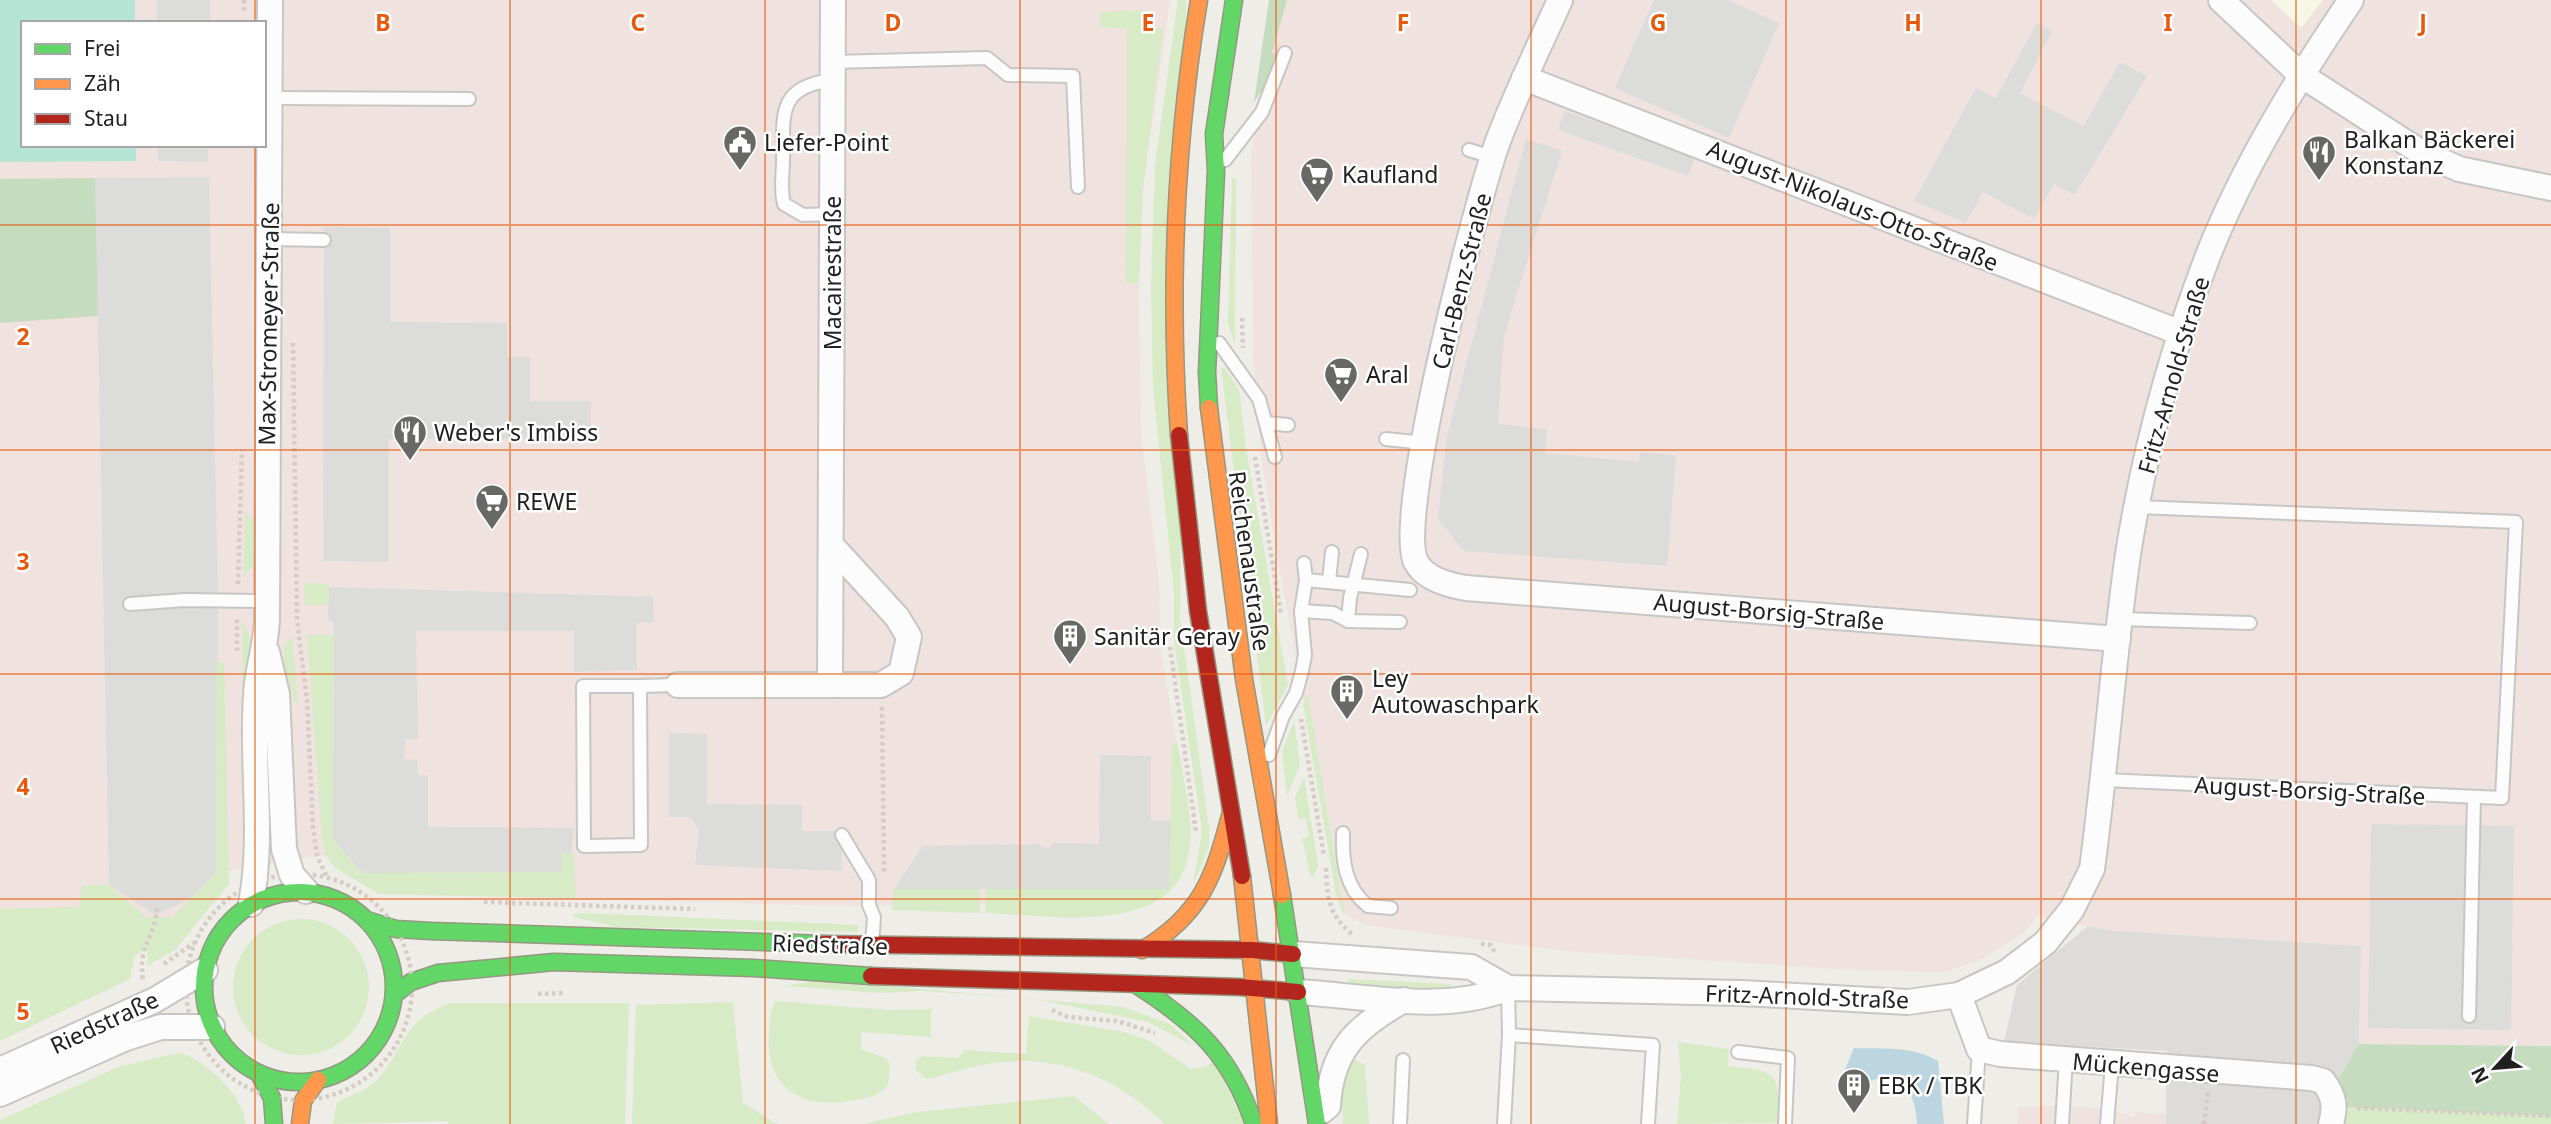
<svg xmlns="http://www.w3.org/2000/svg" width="2551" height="1124" font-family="'Noto Sans',sans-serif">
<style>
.residential{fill:#dddcda}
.commercial{fill:#f0e2de;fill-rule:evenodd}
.education{fill:#f6f7e4}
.religious{fill:#dcdcda}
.grass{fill:#d7ebc7}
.forest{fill:#c6dcbe}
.pitch{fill:#b4e5d4}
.water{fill:#bcd6e1}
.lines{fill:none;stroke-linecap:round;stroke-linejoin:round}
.lane-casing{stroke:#c7c6c4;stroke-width:16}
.street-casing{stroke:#c7c6c4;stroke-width:28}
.fast-casing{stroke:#949880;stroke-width:19}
.slow-casing{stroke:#949880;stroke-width:19}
.jam-casing{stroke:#949880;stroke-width:19}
.path{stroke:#d7cbc7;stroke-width:4.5;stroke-dasharray:3.5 3.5;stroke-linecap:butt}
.lane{stroke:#fcfcfc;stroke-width:12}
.street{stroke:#fcfcfc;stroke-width:24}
.fast{stroke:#63d668;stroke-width:16}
.slow{stroke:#ff974d;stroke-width:16}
.jam{stroke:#b3261e;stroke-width:16}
.grid{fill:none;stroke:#e8590c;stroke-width:2;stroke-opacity:0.55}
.labels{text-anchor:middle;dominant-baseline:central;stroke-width:5;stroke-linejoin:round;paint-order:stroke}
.poi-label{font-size:23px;fill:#202020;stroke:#fff;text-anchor:start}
.street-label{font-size:23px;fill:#202020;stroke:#fff}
.grid-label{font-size:23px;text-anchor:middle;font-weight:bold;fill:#e8590c;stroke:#fff;stroke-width:5;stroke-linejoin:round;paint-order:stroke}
</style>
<rect width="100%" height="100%" fill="#eeede8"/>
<path class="residential" d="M2088,926L2361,946L2359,1044L2337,1081L2335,1124H2166L2167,1051L2004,1042L2017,985Z"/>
<g class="commercial">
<path d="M0,0H1170L1143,189L1139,283L1141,432L1159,582L1161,651L1190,822L1191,841L1169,889L1131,902L854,906L382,894L345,874L325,855L216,873L172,918L0,945ZM23,23H264V145H23Z"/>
<path d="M1279,0H2551V1046L2359,1044L2361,946L2112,931L2037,916L2025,932L1981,959L1947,972L1870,971L1566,951L1365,925L1343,913L1277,555L1261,456L1253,355L1251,158L1267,49Z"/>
<path d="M2063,1106L2107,1108L2135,1118V1112L2166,1114V1124H2017L2018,1107Z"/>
</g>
<path class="education" d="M2271,0H2323L2301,28Z"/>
<g class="religious">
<rect x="157" y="0" width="53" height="23"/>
<path d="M1654,0H1728L1779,23L1729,138L1615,88Z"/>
<path d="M2037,23L2052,31L2020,93L2084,126L2120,62L2147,76L2075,195L2054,184L2034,219L1983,192L1966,223L1914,201L1976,88L1996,98Z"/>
<path d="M1565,111L1695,157L1688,176L1558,130Z"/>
<path d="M1526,139L1562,151L1504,335L1498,424L1547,429L1545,453L1639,462L1640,452L1676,455L1667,566L1464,551L1438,519L1447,436Z"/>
<path d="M158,145H208V162L158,161Z"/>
<path d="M209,177L218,599L216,873L191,898L156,915L109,885L95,178Z"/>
<path d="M324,227L390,228V322L507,323V357H530V401H591V439H389V562L323,561Z"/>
<path d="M329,587L653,597L654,622L637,623V670L574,672V631H416L418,739H405L404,759L417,760L418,775H428V827L573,828L572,854H562V872L363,873L333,840L334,635L333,621H328Z"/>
<path d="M669,733L707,734V804L802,805V831H842L841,871L695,865L699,830L691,817H669Z"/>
<path d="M1100,755L1151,756V821H1172L1169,889H894L923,846L1039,844L1041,847L1050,848L1053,843L1099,844Z"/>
<path d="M2371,824L2514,826L2511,1030L2368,1028Z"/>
</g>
<g class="grass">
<path d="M1178,0H1186L1180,618L1209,827V847L1193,885L1202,830L1174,642V594L1153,387L1151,286L1155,165Z"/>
<path d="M1149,10V28H1163L1143,189L1139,283H1126L1127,28L1100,27V12Z"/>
<path d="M1232,178L1236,179L1235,347L1228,323Z"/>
<path d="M1221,368H1224L1239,389L1246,448L1288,685L1266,726Z"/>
<path d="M245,512L254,521V566L243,577Z"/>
<path d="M304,583L329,584L328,605H305Z"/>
<path d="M242,622L250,636L247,674L249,843L243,844Z"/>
<path d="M307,635H334L333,840L362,873L561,872L562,853L574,854L576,898L379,894L334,867L326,855L322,839Z"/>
<path d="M292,637L298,702H294L284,662V645Z"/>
<path d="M217,662H224L229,884L175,950L147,966L148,949L135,955L130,979L0,1041V909L79,907L82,885H109L145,917L171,918L216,873Z"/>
<path d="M1308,695L1344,912L1343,913L1336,894L1303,704Z"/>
<path d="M1294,721L1300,765L1287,796L1282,751Z"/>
<path d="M1178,744C1182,775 1192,808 1190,840C1187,941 1051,915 985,913L986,889H1169L1172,745Z"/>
<path d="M1304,777L1318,865L1314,878L1310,875L1302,838L1309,837L1306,818L1299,819L1295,798Z"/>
<path d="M894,889H980V913L892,910Z"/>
<path d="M583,913L858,925V932L616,927L574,917V914Z"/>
<circle cx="301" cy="987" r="68"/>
<path d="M1348,979L1451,984V991L1348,986Z"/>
<path d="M820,980L1123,1007L1170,1024L1194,1046L1148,1022L1036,999L921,991L880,993L785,986Z"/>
<path d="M775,1001L888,1010L931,1009V1037L861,1032V1049L887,1059L890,1067L888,1085C877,1098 864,1099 849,1101C798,1109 765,1086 769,1033C770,1021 770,1011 775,1001Z"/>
<path d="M733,1002L743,1103L777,1124H632L636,1005Z"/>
<path d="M450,1003H629L625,1124H448V1121L333,1124L337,1102C349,1096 367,1090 376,1081C407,1047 400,1022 450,1003Z"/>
<path d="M1029,1016L1124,1032L1150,1041L1191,1069L1205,1067L1214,1061L1245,1124H1165C1113,1074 1051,1050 978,1066C961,1069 944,1076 926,1079L916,1070V1061L922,1056L958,1058L964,1050L1026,1054Z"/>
<path d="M1678,1042L1729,1049L1728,1066C1779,1072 1779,1071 1778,1123L1677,1124L1681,1077Z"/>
<path d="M178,1053C203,1057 245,1097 245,1124H0V1120L118,1067Z"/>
<path d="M1351,1057L1365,1065L1369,1124H1343L1341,1088Z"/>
<path d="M1074,1096L1109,1124H863L917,1112Z"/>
<path d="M2343,1107L2551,1116V1124H2342Z"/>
</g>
<g class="forest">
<path d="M1269,0H1287L1272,53L1277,54L1268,82L1254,102Z"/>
<path d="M95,178L98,316L0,323V179Z"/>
<path d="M2359,1044L2551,1046V1116L2343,1107L2337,1081Z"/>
</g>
<path class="pitch" d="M0,0H135V23H23V145H136V161L0,162Z"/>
<path class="water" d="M1854,1048C1881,1049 1914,1046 1938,1061L1944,1124H1917C1916,1083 1891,1064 1855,1090L1841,1079Z"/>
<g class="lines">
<g class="lane-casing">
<g id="lane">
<path d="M833,62L987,58L1008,75L1073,76L1078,187"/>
<path d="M271,98L469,99"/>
<path d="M1469,150L1493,157"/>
<path d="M1225,160L1262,112L1285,53"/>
<path d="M832,214L803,215L784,204C780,190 783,173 783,159C783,113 778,87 832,80"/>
<path d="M271,239L324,240"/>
<path d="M1219,343L1259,399L1275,457"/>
<path d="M1266,423L1288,425"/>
<path d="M1386,439L1424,443"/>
<path d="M1306,580L1410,590"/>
<path d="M1329,581L1332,552"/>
<path d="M130,604L185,600L266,601"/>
<path d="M1301,611L1333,613L1348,621L1400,622"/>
<path d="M2120,619L2250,623"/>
<path d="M1348,621L1350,598L1361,554"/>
<path d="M640,686H583L584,846L641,845L640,686L678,685"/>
<path d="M1269,755L1283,716L1296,693L1302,671L1305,655L1301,611L1306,580L1304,563"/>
<path d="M2104,780L2502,798L2516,522L2137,507"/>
<path d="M1343,833C1342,860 1345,888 1368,906L1391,908"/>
<path d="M842,835L869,880V905L874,917L872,945"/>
<path d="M1508,988L1509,1035"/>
<path d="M2469,1016L2474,797"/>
<path d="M1738,1052L1788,1058L1785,1124"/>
<path d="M1400,1124L1403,1060"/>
<path d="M1504,1124L1509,1035L1653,1045L1648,1124"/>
<path d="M1974,1124L1979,1049"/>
<path d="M2062,1124L2066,1059"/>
<path d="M2107,1124L2112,1064"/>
</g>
</g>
<g class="street-casing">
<g id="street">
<path d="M1560,0C1539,47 1516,93 1498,141C1477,199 1394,518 1416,562C1425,579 1448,585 1466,588L2118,639"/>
<path d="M2221,0L2301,75L2419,151L2459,169L2551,188"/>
<path d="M1524,78L2181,333"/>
<path d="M831,545L897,617L909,637L901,673L881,685H830L833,0"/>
<path d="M267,652L277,694L284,849L292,875L306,891"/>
<path d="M678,685H830"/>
<path d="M251,904C264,836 251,764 256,695C257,670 266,646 267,620L270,0"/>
<path d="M1293,954L1471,967L1508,988"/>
<path d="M1298,992C1367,996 1443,1014 1508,988L1741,993L1908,1002L1959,995L2007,972L2045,943L2072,909L2092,869C2106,765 2113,659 2128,554C2144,453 2172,349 2209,253C2245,163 2297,80 2351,0"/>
<path d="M1959,995L1979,1049L2000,1054L2311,1078L2323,1081C2334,1096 2336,1106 2331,1124"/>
<path d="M0,1070L155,1000L205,970"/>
<path d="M0,1094L126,1038L161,1027H212"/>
<path d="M1322,1111L1328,1106C1331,1050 1357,1026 1404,1000"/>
</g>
</g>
<g class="fast-casing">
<g id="fast">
<path d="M1209,408L1207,372L1216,171L1214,134L1234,0"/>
<circle cx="299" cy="987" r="95"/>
<path d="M1282,895L1317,1124"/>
<path d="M367,920L396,929L431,931L824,944"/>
<path d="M1138,986C1197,1024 1231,1056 1254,1124"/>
<path d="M394,995L411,982L438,973L554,962L754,968L871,976"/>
<path d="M259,1074L272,1098L274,1124"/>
</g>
</g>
<g class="slow-casing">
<g id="slow">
<path d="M1209,408L1244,679L1282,895"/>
<path d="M1179,435C1169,288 1175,145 1199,0"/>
<path d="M1242,876L1269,1124"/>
<path d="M1142,950C1202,914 1214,877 1231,812"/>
<path d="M300,1124L303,1101L318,1080"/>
</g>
</g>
<g class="jam-casing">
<g id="jam">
<path d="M1179,435L1198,611L1242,876"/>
<path d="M824,944L1252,950L1293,954"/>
<path d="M871,976L1240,987L1298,992"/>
</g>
</g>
<g class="path">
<path d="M244,0V13"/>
<path d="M1242,318L1243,348"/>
<path d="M293,343L297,620L307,700L313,828L317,856L327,877"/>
<path d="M1255,457L1281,614"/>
<path d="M238,584L242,450"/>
<path d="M1170,647L1196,832"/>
<path d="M237,651V618"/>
<path d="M882,707L884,873"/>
<path d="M1301,719L1324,856"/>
<path d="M1326,868C1327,897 1328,914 1352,934"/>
<circle cx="299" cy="987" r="113"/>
<path d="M484,902L695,909"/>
<path d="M1481,944L1491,945L1495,953"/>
<path d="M164,964L194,943"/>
<path d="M143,979C137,946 157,936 157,904"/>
<path d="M538,994L565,993"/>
<path d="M1052,1010L1068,1017L1117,1021L1155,1033"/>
<path d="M2357,1108L2551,1116"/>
<path d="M2204,1124L2208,1091"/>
</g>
<use href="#lane" class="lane"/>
<use href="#street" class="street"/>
<use href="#fast" class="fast"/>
<use href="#slow" class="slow"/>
<use href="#jam" class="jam"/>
</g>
<path class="grid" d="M255,0V23M510,0V1124M765,0V1124M1020,0V1124M1276,0V1124M1531,0V1124M1786,0V1124M2041,0V1124M2296,0V1124M255,145V1124M0,225H2551M0,450H2551M0,674H2551M0,899H2551"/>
<defs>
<g id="civic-pin" transform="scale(1.75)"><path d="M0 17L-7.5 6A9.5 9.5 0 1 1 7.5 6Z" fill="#686866" stroke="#fff"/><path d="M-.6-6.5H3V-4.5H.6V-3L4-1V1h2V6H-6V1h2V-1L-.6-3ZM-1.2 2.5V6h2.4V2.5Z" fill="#fff"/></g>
<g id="restaurant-pin" transform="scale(1.75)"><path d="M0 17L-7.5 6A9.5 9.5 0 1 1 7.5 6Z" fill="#686866" stroke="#fff"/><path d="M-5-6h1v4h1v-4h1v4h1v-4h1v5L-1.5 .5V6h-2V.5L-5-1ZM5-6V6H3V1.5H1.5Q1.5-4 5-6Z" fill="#fff"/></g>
<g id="supermarket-pin" transform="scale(1.75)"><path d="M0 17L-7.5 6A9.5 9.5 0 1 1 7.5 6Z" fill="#686866" stroke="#fff"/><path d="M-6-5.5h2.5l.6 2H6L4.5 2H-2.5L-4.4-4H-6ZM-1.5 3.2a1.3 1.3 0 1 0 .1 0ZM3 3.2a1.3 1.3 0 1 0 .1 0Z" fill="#fff"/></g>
<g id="building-pin" transform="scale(1.75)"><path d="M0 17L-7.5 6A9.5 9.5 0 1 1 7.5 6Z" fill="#686866" stroke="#fff"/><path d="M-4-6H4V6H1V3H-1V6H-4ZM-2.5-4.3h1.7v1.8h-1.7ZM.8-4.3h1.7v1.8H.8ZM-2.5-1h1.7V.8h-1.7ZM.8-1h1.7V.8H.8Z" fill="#fff"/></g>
</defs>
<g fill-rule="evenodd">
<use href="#civic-pin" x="740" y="142"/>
<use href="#restaurant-pin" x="2319" y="152"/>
<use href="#supermarket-pin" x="1317" y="174"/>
<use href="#supermarket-pin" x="1341" y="374"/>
<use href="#restaurant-pin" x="410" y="432"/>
<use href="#supermarket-pin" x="492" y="501"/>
<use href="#building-pin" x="1070" y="636"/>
<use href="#building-pin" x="1347" y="691"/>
<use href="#building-pin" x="1854" y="1085"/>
</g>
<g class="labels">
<g class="poi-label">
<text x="2344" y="139">Balkan Bäckerei<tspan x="2344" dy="26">Konstanz</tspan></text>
<text x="764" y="142">Liefer-Point</text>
<text x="1342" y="174">Kaufland</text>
<text x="1366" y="374">Aral</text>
<text x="434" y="432">Weber's Imbiss</text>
<text x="516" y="501">REWE</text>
<text x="1094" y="636">Sanitär Geray</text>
<text x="1372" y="678">Ley<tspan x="1372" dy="26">Autowaschpark</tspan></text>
<text x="1878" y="1085">EBK / TBK</text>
</g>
<g class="street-label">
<text transform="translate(1853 205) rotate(22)">August-Nikolaus-Otto-Straße</text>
<text transform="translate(832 273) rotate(-90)">Macairestraße</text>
<text transform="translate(1461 281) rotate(-76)">Carl-Benz-Straße</text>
<text transform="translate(268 324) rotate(-89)">Max-Stromeyer-Straße</text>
<text transform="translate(2173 375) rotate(-74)">Fritz-Arnold-Straße</text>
<text transform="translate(1250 561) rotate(82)">Reichenaustraße</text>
<text transform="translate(1769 611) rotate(5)">August-Borsig-Straße</text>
<text transform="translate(2310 790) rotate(3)">August-Borsig-Straße</text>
<text transform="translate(830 944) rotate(2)">Riedstraße</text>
<text transform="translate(1807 996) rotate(2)">Fritz-Arnold-Straße</text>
<text transform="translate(104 1022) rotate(-25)">Riedstraße</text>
<text transform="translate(2146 1067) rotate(5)">Mückengasse</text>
</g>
</g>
<g class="grid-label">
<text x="383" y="31">B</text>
<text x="638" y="31">C</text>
<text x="893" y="31">D</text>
<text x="1148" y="31">E</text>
<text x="1403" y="31">F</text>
<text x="1658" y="31">G</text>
<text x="1913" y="31">H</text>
<text x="2168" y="31">I</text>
<text x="2423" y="31">J</text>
<text x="23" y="345">2</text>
<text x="23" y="570">3</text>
<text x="23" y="795">4</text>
<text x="23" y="1020">5</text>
</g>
<rect x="21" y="21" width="245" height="126" fill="#ffffff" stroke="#a6a6a6" stroke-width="2"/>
<rect x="35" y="44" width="35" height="10" fill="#63d668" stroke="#a6a6a6" stroke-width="2"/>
<text x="84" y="56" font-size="21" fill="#202020">Frei</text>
<rect x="35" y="79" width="35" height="10" fill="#ff974d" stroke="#a6a6a6" stroke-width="2"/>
<text x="84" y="91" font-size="21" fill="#202020">Zäh</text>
<rect x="35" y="114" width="35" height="10" fill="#b3261e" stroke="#a6a6a6" stroke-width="2"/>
<text x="84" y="126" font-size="21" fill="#202020">Stau</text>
<g transform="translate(2495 1068) rotate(244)" stroke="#ffffff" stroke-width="5" paint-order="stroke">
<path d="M0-5L12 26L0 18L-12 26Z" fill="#202020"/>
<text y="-10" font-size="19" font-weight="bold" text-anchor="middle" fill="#202020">N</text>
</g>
</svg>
